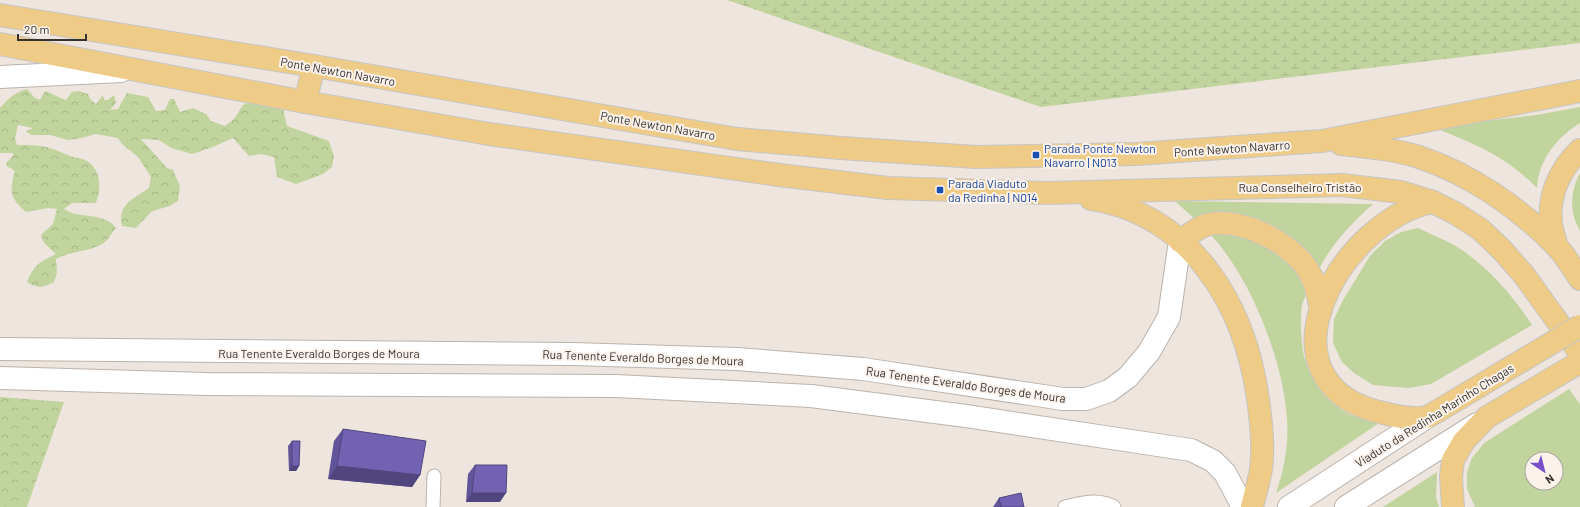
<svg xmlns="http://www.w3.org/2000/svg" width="1580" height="507" font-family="Barlow,sans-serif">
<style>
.green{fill:#c1d49d;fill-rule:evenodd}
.forest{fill:url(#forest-crowns)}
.wetland{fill:url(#wetland-marsh)}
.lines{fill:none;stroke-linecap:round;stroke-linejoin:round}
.lane-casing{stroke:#bbb3ac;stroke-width:15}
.street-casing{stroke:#bbb3ac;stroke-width:24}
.secondary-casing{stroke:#bbb3ac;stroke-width:24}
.primary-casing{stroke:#c6c6c5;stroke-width:24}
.lane{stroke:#fff;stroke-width:13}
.street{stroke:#fff;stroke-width:22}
.secondary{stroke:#fff;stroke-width:22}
.primary{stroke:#efcb88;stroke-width:22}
.primary-bridge-casing{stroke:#c6c6c5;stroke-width:24;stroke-linecap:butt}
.primary-bridge{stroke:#efcb88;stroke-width:22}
.wall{fill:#625499}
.shaded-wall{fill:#50457d}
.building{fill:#7262b2;stroke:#50457d}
.transit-dot{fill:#1a4fb4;stroke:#fbf3eb;stroke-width:1.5}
.labels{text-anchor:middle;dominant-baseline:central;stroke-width:4;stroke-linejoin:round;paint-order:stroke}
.street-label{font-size:12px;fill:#35322f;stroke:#fbf3eb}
.transit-label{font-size:12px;fill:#164399;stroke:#fbf3eb;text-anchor:start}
</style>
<defs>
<pattern id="forest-crowns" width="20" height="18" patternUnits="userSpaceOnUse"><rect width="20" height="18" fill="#c1d49d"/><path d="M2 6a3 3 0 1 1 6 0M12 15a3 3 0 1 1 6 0" fill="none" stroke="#a6b688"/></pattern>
<pattern id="wetland-marsh" width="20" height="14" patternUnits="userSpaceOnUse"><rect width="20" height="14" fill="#c1d49d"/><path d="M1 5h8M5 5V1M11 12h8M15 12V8" fill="none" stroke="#a6b688"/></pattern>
</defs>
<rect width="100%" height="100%" fill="#eee5de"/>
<g class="green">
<path d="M1580,107V123C1557,137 1538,161 1537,188C1505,155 1474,144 1433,127L1536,115Z"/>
<path d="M1580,173V231C1569,212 1570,192 1580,173Z"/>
<path d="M1175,201L1373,204C1345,229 1326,251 1311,285C1308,291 1304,298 1302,305C1300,317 1301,344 1304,356C1308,373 1332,405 1347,413C1357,418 1369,420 1379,423L1276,493C1284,470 1289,444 1287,419C1284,366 1256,293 1224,251C1211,232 1192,217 1175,201Z"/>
<path d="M1418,228C1432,235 1449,241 1462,250C1491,270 1513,296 1532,325L1431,384L1409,388L1373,385L1354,373L1342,362L1333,343L1334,319L1343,300L1370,256L1385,241L1401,232Z"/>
<path d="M1569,389L1580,404V507H1475L1467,489V472L1472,458L1484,443ZM1532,459H1556V483H1532Z"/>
<path d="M1437,472L1436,498L1439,507H1383Z"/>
</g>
<g class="forest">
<path d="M27,89L34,97L40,100L45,91C53,93 58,98 66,100L72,92L78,91L88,94L90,99L96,104L103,95L104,100H108L114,95L116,103L110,110L118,109L127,93L148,97L156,111L165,110L170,99H174L180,112L193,108L206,114L211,121L225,126L234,119L243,105L250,102L283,108L287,126L329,141L334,156L332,167L323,174L296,184L277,177L274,157L261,154L249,156L233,138L213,147L192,154L171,148L159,140L141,139L167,168L173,170L180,186L178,201L170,206L152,211L136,228L122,226C117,205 133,199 149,188L151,177L138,157L122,144L118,138L95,134L82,138L68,140L50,135H31L26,131L33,128L18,125L15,138L17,145C41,145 48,146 70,156C75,158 81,158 85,160C101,168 102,188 96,203H72L64,209C80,220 103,211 116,228C112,232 109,239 104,243C90,252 70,251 56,259L57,273L54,282C43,288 38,289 27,282C34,264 40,262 56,254L44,243L41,235L53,224L57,209L48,208L26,212C10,199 9,191 15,171L7,166L6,163L13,156V153H0V108C8,99 15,92 27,89Z"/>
<path d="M0,397L64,402L27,507H0Z"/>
</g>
<path class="wetland" d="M727,0H1580V43L1041,107Z"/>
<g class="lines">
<g class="lane-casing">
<g id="lane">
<path d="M433,507L434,476"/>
<path d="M1065,507C1082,503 1098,498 1114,507"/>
</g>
</g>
<g class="street-casing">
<g id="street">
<path d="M0,77L121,71"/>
<path d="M0,349L573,354L737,359L863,369L1063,399H1086L1109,391L1128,377L1149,352L1169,317L1180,241"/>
<path d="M0,378L206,384L616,386L811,396L966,416L1191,450L1213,461L1225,473L1243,507"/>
</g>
</g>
<g class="secondary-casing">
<g id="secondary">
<path d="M1289,507L1424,419"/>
<path d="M1346,507L1477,424"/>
</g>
</g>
<g class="primary-casing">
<g id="primary">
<path d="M0,15L314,66L737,139L841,148L976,157L1137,154L1322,141L1580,91"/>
<path d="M0,44L305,102L489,134L779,175L888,188L1048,193L1342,185L1401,192L1433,202L1455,213L1480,229L1502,250L1524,275L1580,353"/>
<path d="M305,102L314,66"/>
<path d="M1341,144C1367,147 1394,149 1419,157C1470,174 1520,208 1557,247C1566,256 1573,269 1580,279"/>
<path d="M1091,199C1192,215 1245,305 1258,399C1261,422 1264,446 1261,469C1259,482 1255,494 1252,507"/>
<path d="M1433,202C1339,220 1250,383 1383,413C1395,416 1410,419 1422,418C1427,418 1432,414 1436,412"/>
<path d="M1180,241C1187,236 1194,231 1201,227C1233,212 1291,242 1308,270C1316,283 1318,296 1321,310"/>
<path d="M1557,247C1555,239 1552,231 1551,223C1548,195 1560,169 1580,150"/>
<path d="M1453,507L1451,477L1453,460L1464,441L1487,417L1580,362"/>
</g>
</g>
<use href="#lane" class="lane"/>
<use href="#street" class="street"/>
<use href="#secondary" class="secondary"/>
<use href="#primary" class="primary"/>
<g class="primary-bridge-casing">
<path id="primary-bridge" d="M1436,412L1580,326"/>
</g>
<use href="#primary-bridge" class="primary-bridge"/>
</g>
<g class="wall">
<path d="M343,429L420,475L412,487L328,479L334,441Z"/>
<path d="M292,441L299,466L296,471H289L288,446Z"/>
<path d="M475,465L500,502H466L468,474Z"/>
<path d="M999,498L1024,507H993Z"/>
</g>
<g class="shaded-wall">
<path d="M292,466H299L296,471H289Z"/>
<path d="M337,466L420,475L412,487L328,479Z"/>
<path d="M472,493H506L500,502H466Z"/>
</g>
<g class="building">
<path d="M343,429L426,441L420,475L337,466Z"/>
<path d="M292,441H300L299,466H292Z"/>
<path d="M475,465H507L506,493H472Z"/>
<path d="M1021,493L1024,507H1001L999,498Z"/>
</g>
<g class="transit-dot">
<rect x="1032" y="151" width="8" height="8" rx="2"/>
<rect x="936" y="186" width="8" height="8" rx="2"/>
</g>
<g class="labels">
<g class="street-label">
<text transform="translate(338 71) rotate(10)">Ponte Newton Navarro</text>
<text transform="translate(658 125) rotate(10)">Ponte Newton Navarro</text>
<text transform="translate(1232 148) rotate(-4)">Ponte Newton Navarro</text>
<text x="1300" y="187">Rua Conselheiro Tristão</text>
<text x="319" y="353">Rua Tenente Everaldo Borges de Moura</text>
<text transform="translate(643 357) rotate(2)">Rua Tenente Everaldo Borges de Moura</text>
<text transform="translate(966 384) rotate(8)">Rua Tenente Everaldo Borges de Moura</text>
<text transform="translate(1434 415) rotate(-32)">Viaduto da Redinha Marinho Chagas</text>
</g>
<g class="transit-label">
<text x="1044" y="148">Parada Ponte Newton<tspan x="1044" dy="14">Navarro | N013</tspan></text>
<text x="948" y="183">Parada Viaduto<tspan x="948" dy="14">da Redinha | N014</tspan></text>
</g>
</g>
<g transform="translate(1544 471) rotate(145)"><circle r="19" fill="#fbf3eb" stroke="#aca6a0"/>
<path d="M0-3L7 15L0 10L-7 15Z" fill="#774fc8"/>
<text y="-6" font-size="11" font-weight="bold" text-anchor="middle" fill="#35322f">N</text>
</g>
<path d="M18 34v6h68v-6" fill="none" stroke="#35322f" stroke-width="2"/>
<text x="24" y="34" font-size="12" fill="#35322f" stroke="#fbf3eb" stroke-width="3" paint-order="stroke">20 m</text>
</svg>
